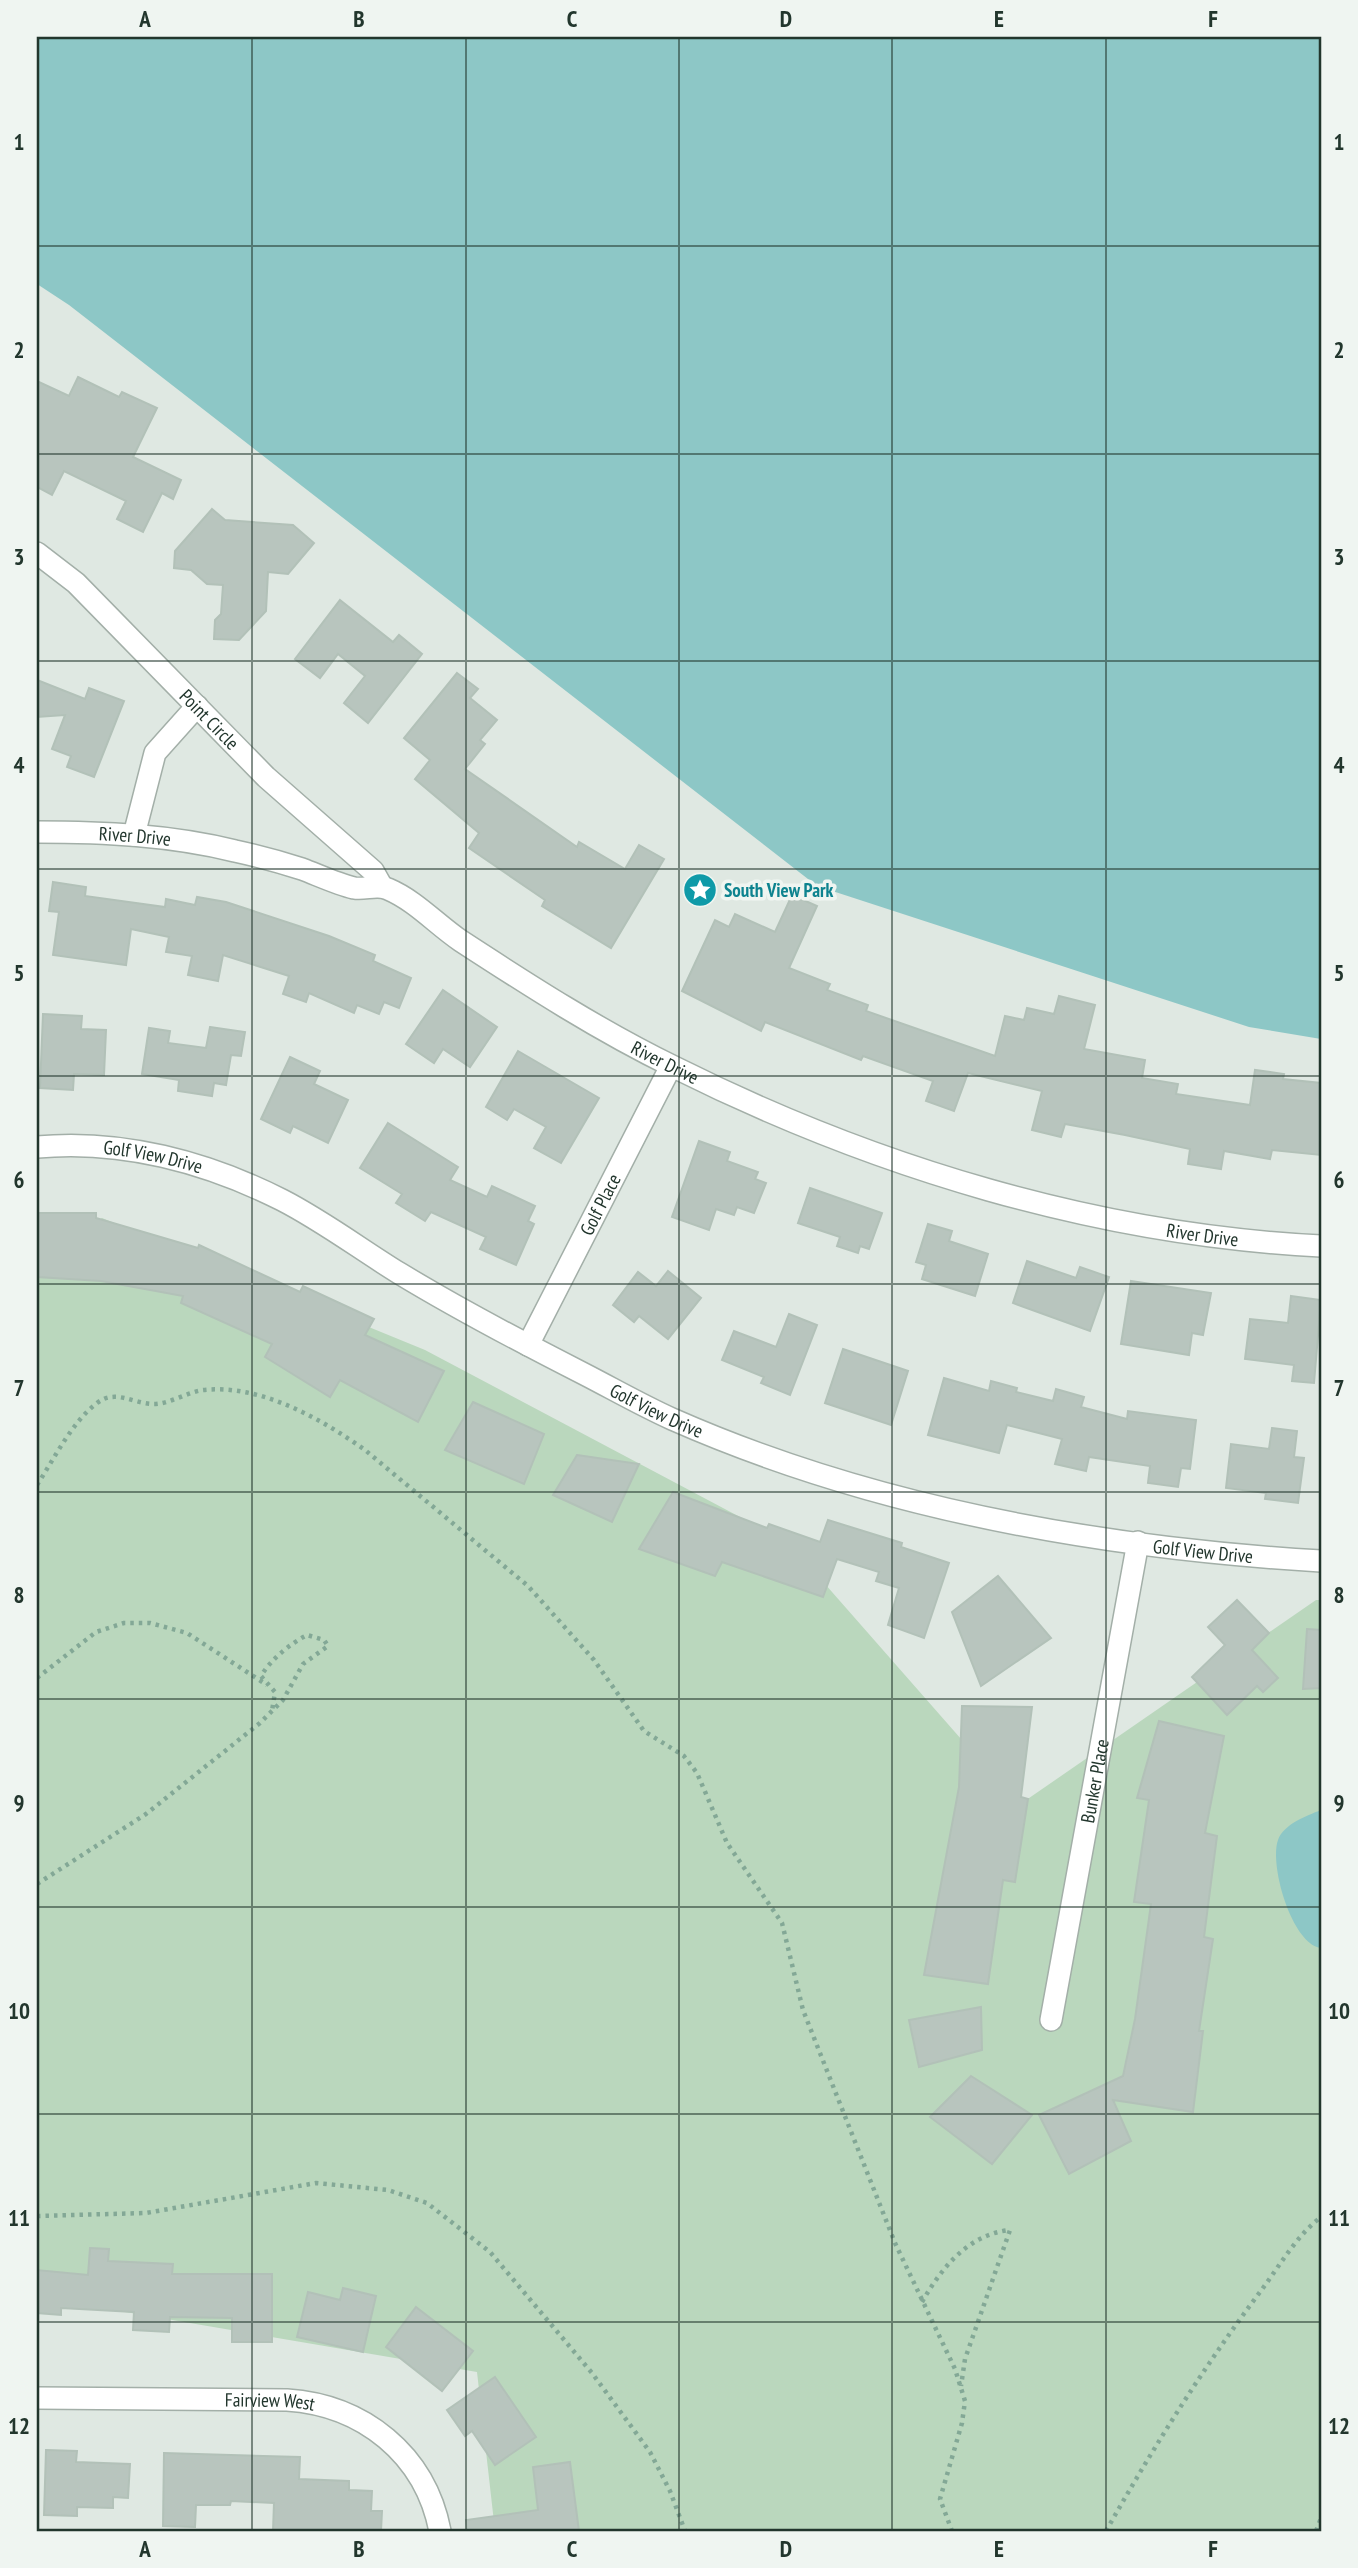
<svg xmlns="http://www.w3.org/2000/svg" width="1358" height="2568" font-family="'PT Sans Narrow',sans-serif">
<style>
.green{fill:#bad7bd}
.water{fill:#8dc7c6}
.building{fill:#b8c5be;stroke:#b2c1b8;stroke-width:2}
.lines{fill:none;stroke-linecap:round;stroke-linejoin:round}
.minor-casing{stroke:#a3afa8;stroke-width:24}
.path{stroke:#83a896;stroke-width:4.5;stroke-dasharray:3.5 5;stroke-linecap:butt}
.minor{stroke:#fff;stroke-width:21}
.grid{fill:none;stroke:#22362d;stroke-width:2;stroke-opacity:0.55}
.labels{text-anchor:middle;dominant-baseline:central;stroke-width:7;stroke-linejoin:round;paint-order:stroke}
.street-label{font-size:19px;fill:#22362d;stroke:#eff5f1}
.culture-label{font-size:19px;font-weight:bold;fill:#0d838f;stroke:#eff5f1;text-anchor:start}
.neatline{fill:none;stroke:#22362d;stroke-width:2.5}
.grid-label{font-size:23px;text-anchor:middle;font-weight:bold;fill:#22362d}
</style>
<rect width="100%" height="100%" fill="#dfe8e2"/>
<path class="green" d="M102,1218L425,1350L789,1543L1019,1805L1316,1600H1321V2531H495L477,2372L37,2297V1250Z"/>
<g class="water">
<path d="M37,37H1321V1039L1249,1027L817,886L69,305L37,284Z"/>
<path d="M1321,1810V1948C1292,1944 1269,1865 1278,1840C1284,1824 1306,1816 1321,1810Z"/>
</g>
<g class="building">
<path d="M78,377L119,397L122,392L157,408L133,457L181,480L173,499L162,493L143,532L117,519L126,501L64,471L52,495L37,487V381L69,396Z"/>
<path d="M212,509L225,520L293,525L314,543L288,574L268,572L266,611L239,640L214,639L215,620L221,614L223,585L207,584L191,570L174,568L175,551Z"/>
<path d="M340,600L393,642L399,635L422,654L368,723L344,703L365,676L338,654L320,678L295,659Z"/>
<path d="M457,673L478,689L470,698L497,720L480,740L485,744L465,769L577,847L579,842L625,869L639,845L664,859L611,948L542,906L545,900L469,848L479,833L415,779L430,760L404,738Z"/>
<path d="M37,680L85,699L89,688L124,701L94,777L67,767L71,756L52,749L65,715L37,717Z"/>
<path d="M53,882L86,887L85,896L165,907L166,899L195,905L197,897L226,902L329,936L375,955L373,961L411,978L399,1008L384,1002L379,1014L357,1005L354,1013L309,993L306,1002L283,994L289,976L223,955L218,981L188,975L192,956L166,952L169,937L131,929L126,965L53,955L59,912L49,911Z"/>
<path d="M792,895L817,906L789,968L830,984L827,990L868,1005L866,1011L995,1056L1005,1016L1024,1020L1027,1008L1054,1014L1059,996L1095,1005L1084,1049L1145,1060L1142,1078L1178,1084L1176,1094L1250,1105L1255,1070L1284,1074L1283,1079L1321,1083V1155L1272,1150L1270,1159L1224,1151L1221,1169L1188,1164L1190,1149L1125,1135L1065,1124L1061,1137L1032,1130L1042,1091L968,1073L954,1111L926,1101L933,1081L863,1056L861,1060L765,1022L761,1031L682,991L715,920L729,927L735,914L775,932Z"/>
<path d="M443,990L497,1027L470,1067L443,1049L434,1063L406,1044Z"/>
<path d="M43,1014L82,1016L81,1029L106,1030L104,1075L74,1074L73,1090L40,1088Z"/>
<path d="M210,1027L245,1032L241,1056L231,1055L226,1085L214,1083L212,1096L178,1091L179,1080L142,1074L149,1028L170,1031L168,1043L206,1048Z"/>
<path d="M518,1051L599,1098L561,1163L534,1148L546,1127L514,1109L507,1120L486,1107Z"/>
<path d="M290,1057L320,1071L314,1084L348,1100L328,1143L293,1126L290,1133L261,1119Z"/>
<path d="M388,1123L458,1167L450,1180L487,1197L492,1186L535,1206L528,1221L534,1224L516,1265L480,1249L486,1237L431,1212L425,1221L396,1203L402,1194L360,1168Z"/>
<path d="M699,1141L730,1152L727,1161L758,1172L755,1179L766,1183L754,1213L737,1207L734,1215L716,1209L709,1230L672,1217Z"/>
<path d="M810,1188L882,1213L869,1249L860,1246L858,1253L837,1246L840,1237L798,1223Z"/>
<path d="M37,1213H96V1218L198,1248L199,1245L300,1292L303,1286L374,1319L365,1335L444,1371L418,1422L340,1380L330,1397L265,1357L272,1344L181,1303L183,1296L101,1281L37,1277Z"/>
<path d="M928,1224L952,1231L949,1241L988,1254L975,1296L922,1279L926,1265L916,1262Z"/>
<path d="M1027,1261L1076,1278L1080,1267L1109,1277L1090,1331L1013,1303Z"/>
<path d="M668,1271L701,1298L668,1339L639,1316L634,1322L613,1305L638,1272L656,1286Z"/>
<path d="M1131,1281L1211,1293L1203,1335L1192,1333L1189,1355L1121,1344Z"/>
<path d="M1291,1296L1321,1300L1314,1383L1292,1381L1294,1365L1245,1359L1250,1319L1288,1323Z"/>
<path d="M789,1314L817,1325L790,1395L761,1383L764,1377L722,1360L734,1331L776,1347Z"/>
<path d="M843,1349L908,1371L891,1425L825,1403Z"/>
<path d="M944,1378L989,1391L991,1381L1017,1388L1016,1392L1053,1401L1056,1389L1084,1397L1081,1407L1127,1419L1128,1411L1196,1420L1190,1469L1181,1468L1178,1487L1148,1483L1150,1466L1089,1457L1086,1471L1055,1464L1062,1439L1007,1425L999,1453L928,1435Z"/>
<path d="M473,1402L544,1434L524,1484L445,1450Z"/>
<path d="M1272,1428L1297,1431L1294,1457L1304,1458L1298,1503L1265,1499L1266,1493L1226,1488L1231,1444L1269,1449Z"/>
<path d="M577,1455L639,1464L612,1522L553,1495Z"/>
<path d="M673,1492L767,1528L769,1524L820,1542L828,1520L902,1543L901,1547L949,1563L924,1638L888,1625L899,1588L876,1581L879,1572L837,1559L823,1597L722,1562L715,1576L639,1549Z"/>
<path d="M998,1576L1051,1638L981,1686L952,1612Z"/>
<path d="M1237,1600L1269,1633L1252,1650L1278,1678L1263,1692L1257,1686L1227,1715L1192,1677L1225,1645L1208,1627Z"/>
<path d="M1307,1629L1321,1630V1688L1303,1689Z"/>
<path d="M962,1706L1032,1707L1021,1797L1028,1799L1015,1882L1003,1880L988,1984L924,1975L959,1787Z"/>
<path d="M1159,1721L1224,1736L1205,1833L1217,1836L1204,1937L1213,1939L1199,2031H1203L1193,2112L1113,2100L1131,2141L1069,2174L1039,2115L1123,2076L1135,2019L1151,1904L1134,1902L1149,1800L1137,1798Z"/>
<path d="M981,2007L982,2050L919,2067L909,2020Z"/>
<path d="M971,2076L1032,2115L992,2164L930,2117Z"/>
<path d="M90,2248L109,2249L108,2261L173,2264L172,2274H272V2342H232V2318L170,2317L169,2332L133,2330L134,2312L61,2308V2315L37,2313V2270L88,2275Z"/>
<path d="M343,2288L376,2296L363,2352L297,2337L308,2292L340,2300Z"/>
<path d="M416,2307L473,2351L442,2391L386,2347Z"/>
<path d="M495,2377L536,2437L495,2465L472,2431L465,2436L447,2410Z"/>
<path d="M46,2450L77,2451L76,2462L130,2464L128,2498L113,2497V2508L77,2507V2516L44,2515Z"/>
<path d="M164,2453L300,2457L299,2479L349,2481V2490L372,2491L371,2511H382L381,2531H273L274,2503L231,2501L230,2505H196L195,2527L163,2526Z"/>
<path d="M570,2462L579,2531H467L466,2520L538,2510L533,2467Z"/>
</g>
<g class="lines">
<g class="minor-casing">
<g id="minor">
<path id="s1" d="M37,553L76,583L266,777L373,871L382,887"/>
<path id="s2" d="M37,832C103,832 171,835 235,851C258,856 280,862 302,869C318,875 337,884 354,888C365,890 377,884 388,889C416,901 436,924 461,941C530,986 600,1031 674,1067C874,1167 1097,1235 1321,1246"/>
<path d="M134,835L155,753L197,706"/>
<path id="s3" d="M37,1147C121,1139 207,1162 282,1200C323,1221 360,1249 399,1273C460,1310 523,1343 586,1375C615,1390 643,1406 672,1419C876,1509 1100,1548 1321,1561"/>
<path id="s4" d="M528,1345L671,1066"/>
<path id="s5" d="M1051,2020L1138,1542"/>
<path id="s6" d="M37,2398L287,2400C363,2405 425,2454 440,2531"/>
</g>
</g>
<g class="path">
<path d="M37,1485C54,1459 72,1422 97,1403C115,1389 132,1403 152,1404C168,1405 187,1392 203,1390C260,1384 320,1418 365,1450L528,1586L594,1660L644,1731L684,1756L697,1773L727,1843L782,1923L803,2010L895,2243L955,2369L965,2401L962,2423L940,2499L952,2531"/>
<path d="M37,1678L96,1632L124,1623H150L187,1633L267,1685"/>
<path d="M37,1884L146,1814L260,1723L283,1700L303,1664L328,1646L324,1640L307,1635C290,1644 271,1659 261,1676L275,1692L272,1711"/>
<path d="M37,2216L146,2213L316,2183L388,2190L427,2203L490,2252L592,2373L650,2452L670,2491L685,2531"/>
<path d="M922,2302C942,2267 969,2234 1010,2230L965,2359L961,2386"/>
<path d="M1106,2531C1153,2448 1203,2368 1260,2292C1279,2267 1296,2236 1321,2217"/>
<path d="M1316,2531L1321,2518"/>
</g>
<use href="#minor" class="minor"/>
</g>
<path class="grid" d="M252,37V2531M466,37V2531M679,37V2531M892,37V2531M1106,37V2531M37,246H1321M37,454H1321M37,661H1321M37,869H1321M37,1076H1321M37,1284H1321M37,1492H1321M37,1699H1321M37,1907H1321M37,2114H1321M37,2322H1321"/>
<defs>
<g id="sight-disc" transform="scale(1.75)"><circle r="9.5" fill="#0f9aa8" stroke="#eff5f1"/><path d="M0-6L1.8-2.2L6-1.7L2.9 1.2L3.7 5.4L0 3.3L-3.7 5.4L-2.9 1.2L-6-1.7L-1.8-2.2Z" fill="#fff"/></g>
</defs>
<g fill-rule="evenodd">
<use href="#sight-disc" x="700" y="890"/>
</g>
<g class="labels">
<g class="street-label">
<text stroke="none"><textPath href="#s1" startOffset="240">Point Circle</textPath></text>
<text stroke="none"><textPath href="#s2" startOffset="98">River Drive</textPath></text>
<text stroke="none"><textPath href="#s2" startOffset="686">River Drive</textPath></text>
<text stroke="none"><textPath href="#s3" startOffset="117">Golf View Drive</textPath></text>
<text stroke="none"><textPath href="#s4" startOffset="158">Golf Place</textPath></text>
<text stroke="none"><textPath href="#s2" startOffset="1253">River Drive</textPath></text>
<text stroke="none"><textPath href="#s3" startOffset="684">Golf View Drive</textPath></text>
<text stroke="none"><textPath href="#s3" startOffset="1251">Golf View Drive</textPath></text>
<text stroke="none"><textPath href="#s5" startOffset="243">Bunker Place</textPath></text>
<text stroke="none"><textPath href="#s6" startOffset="233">Fairview West</textPath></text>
</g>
<g class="culture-label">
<text x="724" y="890">South View Park</text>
</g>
</g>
<rect width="1358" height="2568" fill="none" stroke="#eff5f1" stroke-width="77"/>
<rect x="38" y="38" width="1282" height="2492" class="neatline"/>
<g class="grid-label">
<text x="145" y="27">A</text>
<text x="359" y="27">B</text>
<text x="572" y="27">C</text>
<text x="786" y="27">D</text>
<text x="999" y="27">E</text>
<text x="1213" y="27">F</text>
<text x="19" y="150">1</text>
<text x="1339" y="150">1</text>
<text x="19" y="358">2</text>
<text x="1339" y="358">2</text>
<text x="19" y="565">3</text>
<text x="1339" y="565">3</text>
<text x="19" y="773">4</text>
<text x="1339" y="773">4</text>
<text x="19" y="981">5</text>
<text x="1339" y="981">5</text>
<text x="19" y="1188">6</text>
<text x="1339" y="1188">6</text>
<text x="19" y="1396">7</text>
<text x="1339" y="1396">7</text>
<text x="19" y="1603">8</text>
<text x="1339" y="1603">8</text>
<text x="19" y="1811">9</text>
<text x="1339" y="1811">9</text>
<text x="19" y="2019">10</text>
<text x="1339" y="2019">10</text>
<text x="19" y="2226">11</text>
<text x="1339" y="2226">11</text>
<text x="19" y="2434">12</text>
<text x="1339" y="2434">12</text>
<text x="145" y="2557">A</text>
<text x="359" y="2557">B</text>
<text x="572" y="2557">C</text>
<text x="786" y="2557">D</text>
<text x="999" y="2557">E</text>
<text x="1213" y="2557">F</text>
</g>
</svg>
